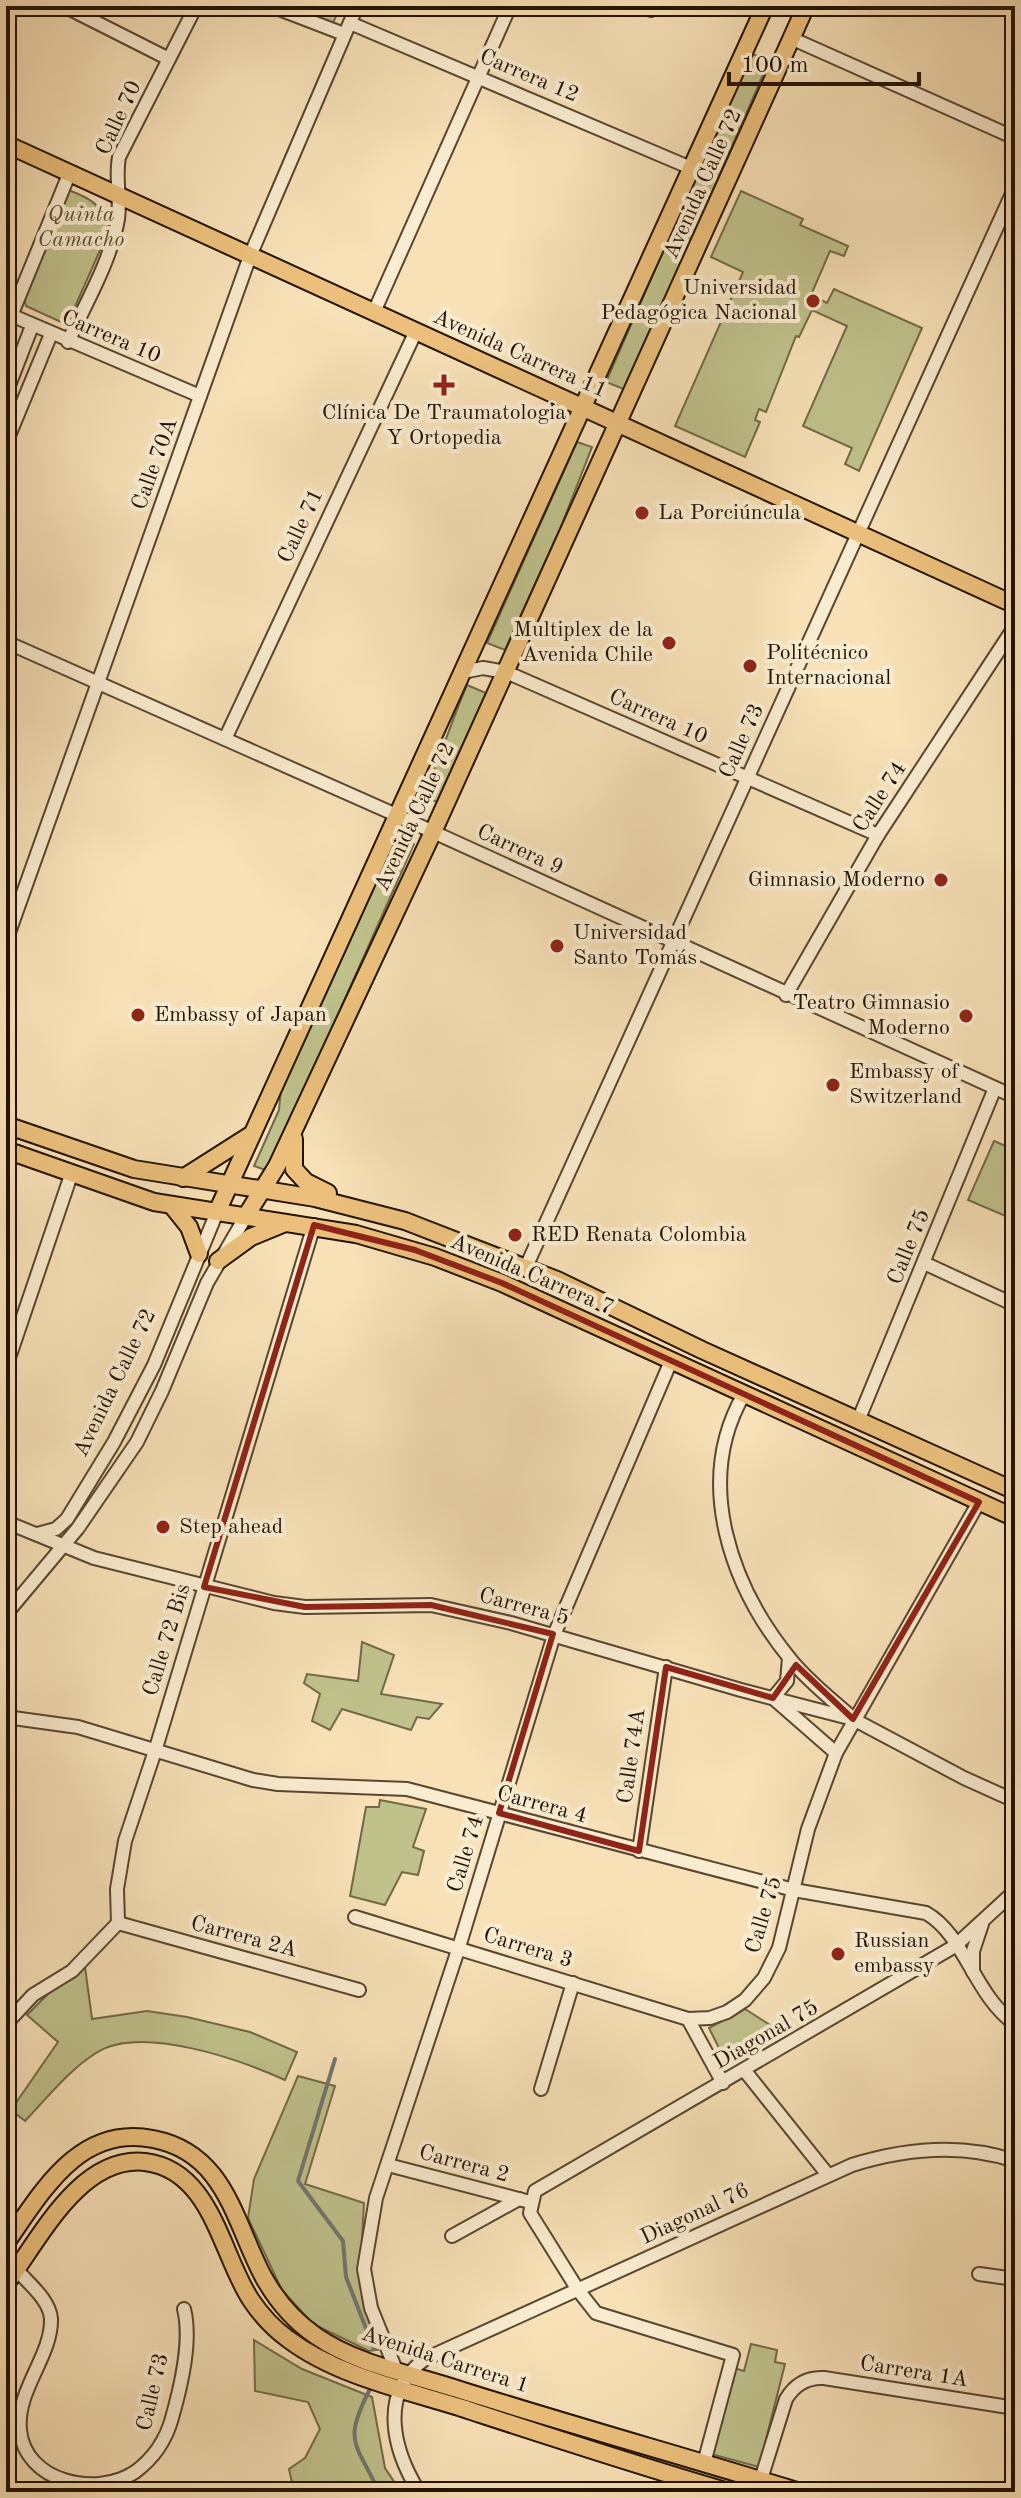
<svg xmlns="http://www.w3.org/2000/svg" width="1021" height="2498" font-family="'Old Standard TT',serif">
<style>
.green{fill:#c0c28c;stroke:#726a47;stroke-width:2}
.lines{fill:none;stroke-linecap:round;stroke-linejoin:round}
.stream{stroke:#6f7770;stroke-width:4}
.minor-casing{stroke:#58462f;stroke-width:16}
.major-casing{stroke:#231202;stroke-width:20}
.minor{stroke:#faecd0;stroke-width:12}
.major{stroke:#ecc07c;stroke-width:16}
.marked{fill:none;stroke:#8f2418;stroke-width:6;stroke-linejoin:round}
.poi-dot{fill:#8f2418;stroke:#faecd0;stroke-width:3}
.labels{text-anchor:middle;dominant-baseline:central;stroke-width:8;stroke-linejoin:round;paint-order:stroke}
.street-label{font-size:22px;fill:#231202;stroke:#faecd0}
.park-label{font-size:22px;font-style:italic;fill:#5a5032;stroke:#faecd0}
.poi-label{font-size:22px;fill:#231202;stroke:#faecd0;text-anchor:start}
</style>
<rect width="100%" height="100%" fill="#f8e1b7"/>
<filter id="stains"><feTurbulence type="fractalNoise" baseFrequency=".0025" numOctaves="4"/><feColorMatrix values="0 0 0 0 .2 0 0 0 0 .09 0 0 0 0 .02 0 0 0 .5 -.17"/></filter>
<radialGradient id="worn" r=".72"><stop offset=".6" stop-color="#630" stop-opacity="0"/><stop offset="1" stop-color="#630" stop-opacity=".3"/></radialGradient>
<g class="green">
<path d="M283,6H338L340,8L333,23Z"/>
<path d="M750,53L769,61L626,390L606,382Z"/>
<path d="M68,190C91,198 101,205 110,228L69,320L63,323L26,306L24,298Z"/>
<path d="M741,191L803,219L800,225L848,246L844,256L830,251L811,295L827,303L834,289L922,328L859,471L845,464L852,448L803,426L847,326L812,310L799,337L796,336L766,412L759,409L755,420L760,422L745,457L675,426L743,272L711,257Z"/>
<path d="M577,442L592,447L560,529L505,650L487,643Z"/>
<path d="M467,685L486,693L437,802L423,796C440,759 451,722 467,685Z"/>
<path d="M395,836L414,844L268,1171L254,1166L279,1110L281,1088Z"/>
<path d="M994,1141L1015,1150V1165L1009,1180L1015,1183V1207L1010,1218L968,1200Z"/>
<path d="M362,1642L394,1655L381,1694L442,1704L429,1719L417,1717L411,1730L342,1709L330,1730L312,1721L320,1694L304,1683L307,1674L358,1681Z"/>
<path d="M380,1800L426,1809L413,1847L424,1851L418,1875L402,1872L385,1905L350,1896L366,1807H379Z"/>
<path d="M85,1967L92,2019L147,2011L187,2017L250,2032L297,2052L285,2080C241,2060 141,2024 96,2053C69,2070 47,2098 25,2121L11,2110L58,2042L27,2015L53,1989Z"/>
<path d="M745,2009L778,2030L726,2062L709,2028Z"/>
<path d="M298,2076L335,2086L305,2184L364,2203L360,2276L383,2349L369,2351L313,2324L282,2290L248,2218L254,2179Z"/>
<path d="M254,2340L302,2369L372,2397L385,2468L401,2492H294L289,2469L305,2458L320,2429L308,2402L255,2391Z"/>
<path d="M751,2344L777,2350L775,2362L785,2364L759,2467L711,2454L734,2368L744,2371Z"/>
</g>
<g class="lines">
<g class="stream">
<path d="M335,2059L298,2181L343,2241L346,2277L374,2349"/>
<path d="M370,2389C342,2443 356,2442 379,2492"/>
</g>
<g class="minor-casing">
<g id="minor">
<path d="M64,6L169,59"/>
<path d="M271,6L344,34"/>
<path d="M642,6L651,10"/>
<path d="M350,23L691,168"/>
<path d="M793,39L1015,138"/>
<path d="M374,312L510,6"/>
<path d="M6,313L200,396"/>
<path d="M11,316L70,172"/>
<path d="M68,342C85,304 111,261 118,219C121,198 115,179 119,157L196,6"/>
<path d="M6,393L32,326"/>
<path d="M6,443L51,334"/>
<path d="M6,642L385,810L1015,1097"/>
<path d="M463,672L483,668L506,672L878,835"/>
<path d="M225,739L416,331"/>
<path d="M6,941L250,256L357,6"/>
<path d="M786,995L878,835L1015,626"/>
<path d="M924,1263L1015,1305"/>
<path d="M526,1267L1015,187"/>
<path d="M6,1367L71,1175"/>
<path d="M744,1394C693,1482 731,1587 791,1660C808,1681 830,1698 849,1715"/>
<path d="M858,1421L995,1088"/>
<path d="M6,1522L94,1558L274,1603L305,1607L431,1605L511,1623L741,1690L853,1719L964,1778L1015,1801"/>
<path d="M37,1534L56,1529L67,1519L114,1442L154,1365L217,1212"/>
<path d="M6,1614L78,1528L137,1442L162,1391L207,1283L246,1216"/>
<path d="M789,1658L787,1681L773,1698L836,1753"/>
<path d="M6,1717L78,1727L253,1780L278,1784L407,1789L794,1890L926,1913C965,1935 974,1995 1015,2024"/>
<path d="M639,1851L666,1667"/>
<path d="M355,1917L688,2019L710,2018L727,2012L745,2000L764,1978L779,1948L808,1829L836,1753L979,1502"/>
<path d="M118,1923L359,1990"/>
<path d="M973,1972V1951L982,1924"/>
<path d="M688,2019L723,2083"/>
<path d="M6,2024L33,1995L72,1971L118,1923L117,1889L125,1841L156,1748L314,1225"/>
<path d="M745,2071L828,2175"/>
<path d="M541,2089L573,1983"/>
<path d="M388,2165L530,2202"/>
<path d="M452,2236L519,2199"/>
<path d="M17,2270C28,2283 50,2300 51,2319C52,2356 16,2390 20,2430C25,2482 96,2498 135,2472C154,2458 166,2440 172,2418C181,2386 192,2341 184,2309"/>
<path d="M979,2274L1015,2279"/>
<path d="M396,2370L371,2308L364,2269L376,2198L459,1947L554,1635L671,1361"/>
<path d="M704,2463L733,2355L596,2313L578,2290L530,2213L535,2191L955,1946L1015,1891"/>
<path d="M419,2492C393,2450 378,2393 425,2359L852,2165C904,2149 962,2143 1015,2161"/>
<path d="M686,2492L689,2480"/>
<path d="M757,2492L786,2399C795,2384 807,2377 824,2378L1015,2408"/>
</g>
</g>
<g class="major-casing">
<g id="major">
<path d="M6,144L1015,605"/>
<path d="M6,1125L134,1169L315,1198L405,1221L557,1280L702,1350L1015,1491"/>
<path d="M294,1139V1169L306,1182L328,1193"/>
<path d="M6,1150L154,1202L356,1234L435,1257L502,1283L1015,1518"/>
<path d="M183,1178L249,1136"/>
<path d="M173,1207L189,1227L199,1254"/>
<path d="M217,1212L765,6"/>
<path d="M246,1216L277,1166L433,832L806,6"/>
<path d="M218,1261L251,1237L285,1223"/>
<path d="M6,2243C42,2192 79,2124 153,2139C226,2153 234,2222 264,2278C277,2301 294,2321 316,2336C356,2364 411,2374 457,2389C571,2425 686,2457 800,2492"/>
<path d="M6,2284C39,2240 80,2155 145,2162C212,2170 221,2255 251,2300C261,2315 274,2329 288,2339C337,2376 405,2390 462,2408C551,2437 639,2466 729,2492"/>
</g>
</g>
<use href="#minor" class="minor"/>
<use href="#major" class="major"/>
</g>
<path class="marked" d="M314,1225L415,1250L502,1283L979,1502L853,1719L796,1665L773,1698L666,1667L639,1851L499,1813L553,1634L431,1605L305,1607L204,1587Z"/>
<g class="poi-dot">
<circle cx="813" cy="301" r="8"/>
<path d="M440 373h8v8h8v8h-8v8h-8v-8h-8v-8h8z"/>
<circle cx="642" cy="513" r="8"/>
<circle cx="669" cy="643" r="8"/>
<circle cx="750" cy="666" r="8"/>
<circle cx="941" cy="880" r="8"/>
<circle cx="557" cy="946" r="8"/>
<circle cx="138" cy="1015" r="8"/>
<circle cx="966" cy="1016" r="8"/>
<circle cx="833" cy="1085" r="8"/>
<circle cx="515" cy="1235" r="8"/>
<circle cx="163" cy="1527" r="8"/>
<circle cx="838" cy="1954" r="8"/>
</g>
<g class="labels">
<g class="street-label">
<text transform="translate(529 76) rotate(23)">Carrera 12</text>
<text transform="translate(119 118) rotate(-65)">Calle 70</text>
<text transform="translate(703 184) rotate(-66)">Avenida Calle 72</text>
<text transform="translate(111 337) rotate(23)">Carrera 10</text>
<text transform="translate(520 354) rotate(24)">Avenida Carrera 11</text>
<text transform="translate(155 464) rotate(-70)">Calle 70A</text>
<text transform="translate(301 526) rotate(-65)">Calle 71</text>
<text transform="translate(658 717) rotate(24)">Carrera 10</text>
<text transform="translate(742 741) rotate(-66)">Calle 73</text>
<text transform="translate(880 797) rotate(-57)">Calle 74</text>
<text transform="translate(415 817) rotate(-65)">Avenida Calle 72</text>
<text transform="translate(520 850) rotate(25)">Carrera 9</text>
<text transform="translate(909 1247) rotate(-68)">Calle 75</text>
<text transform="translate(532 1275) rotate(23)">Avenida Carrera 7</text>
<text transform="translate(115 1383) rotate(-64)">Avenida Calle 72</text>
<text transform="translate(524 1607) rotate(15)">Carrera 5</text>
<text transform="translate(167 1640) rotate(-73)">Calle 72 Bis</text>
<text transform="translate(632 1756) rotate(-82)">Calle 74A</text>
<text transform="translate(542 1805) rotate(15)">Carrera 4</text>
<text transform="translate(466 1854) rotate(-73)">Calle 74</text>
<text transform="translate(764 1915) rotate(-73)">Calle 75</text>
<text transform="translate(244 1937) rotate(15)">Carrera 2A</text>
<text transform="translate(528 1948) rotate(17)">Carrera 3</text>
<text transform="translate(766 2035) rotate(-30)">Diagonal 75</text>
<text transform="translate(464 2164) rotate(15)">Carrera 2</text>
<text transform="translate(695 2214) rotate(-25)">Diagonal 76</text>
<text transform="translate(445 2360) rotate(18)">Avenida Carrera 1</text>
<text transform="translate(914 2372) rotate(9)">Carrera 1A</text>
<text transform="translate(153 2392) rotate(-77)">Calle 73</text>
</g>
<g class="park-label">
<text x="81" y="215">Quinta<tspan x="81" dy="25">Camacho</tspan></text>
</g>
<g class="poi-label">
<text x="797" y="288" text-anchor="end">Universidad<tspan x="797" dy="25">Pedagógica Nacional</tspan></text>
<text x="444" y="413" text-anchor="middle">Clínica De Traumatologia<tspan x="444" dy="25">Y Ortopedia</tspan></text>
<text x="658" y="513">La Porciúncula</text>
<text x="653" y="630" text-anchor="end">Multiplex de la<tspan x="653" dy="25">Avenida Chile</tspan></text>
<text x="766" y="653">Politécnico<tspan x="766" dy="25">Internacional</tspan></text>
<text x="925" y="880" text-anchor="end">Gimnasio Moderno</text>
<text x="573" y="933">Universidad<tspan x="573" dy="25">Santo Tomás</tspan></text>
<text x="950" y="1003" text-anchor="end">Teatro Gimnasio<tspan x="950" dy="25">Moderno</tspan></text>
<text x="154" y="1015">Embassy of Japan</text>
<text x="849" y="1072">Embassy of<tspan x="849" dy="25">Switzerland</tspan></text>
<text x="531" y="1235">RED Renata Colombia</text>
<text x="179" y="1527">Step ahead</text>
<text x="854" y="1941">Russian<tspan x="854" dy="25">embassy</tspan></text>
</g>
</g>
<rect width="1021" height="2498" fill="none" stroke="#f8e1b7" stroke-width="32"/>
<rect x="8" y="8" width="1005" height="2482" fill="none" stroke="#231202" stroke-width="4"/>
<rect x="16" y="16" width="989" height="2466" fill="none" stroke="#231202" stroke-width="2"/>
<path d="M729 72v12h190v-12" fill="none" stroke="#231202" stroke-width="4"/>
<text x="741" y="72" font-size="24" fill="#231202" stroke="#faecd0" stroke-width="6" paint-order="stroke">100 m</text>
<rect width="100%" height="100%" filter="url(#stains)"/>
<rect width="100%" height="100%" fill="url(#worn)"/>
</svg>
